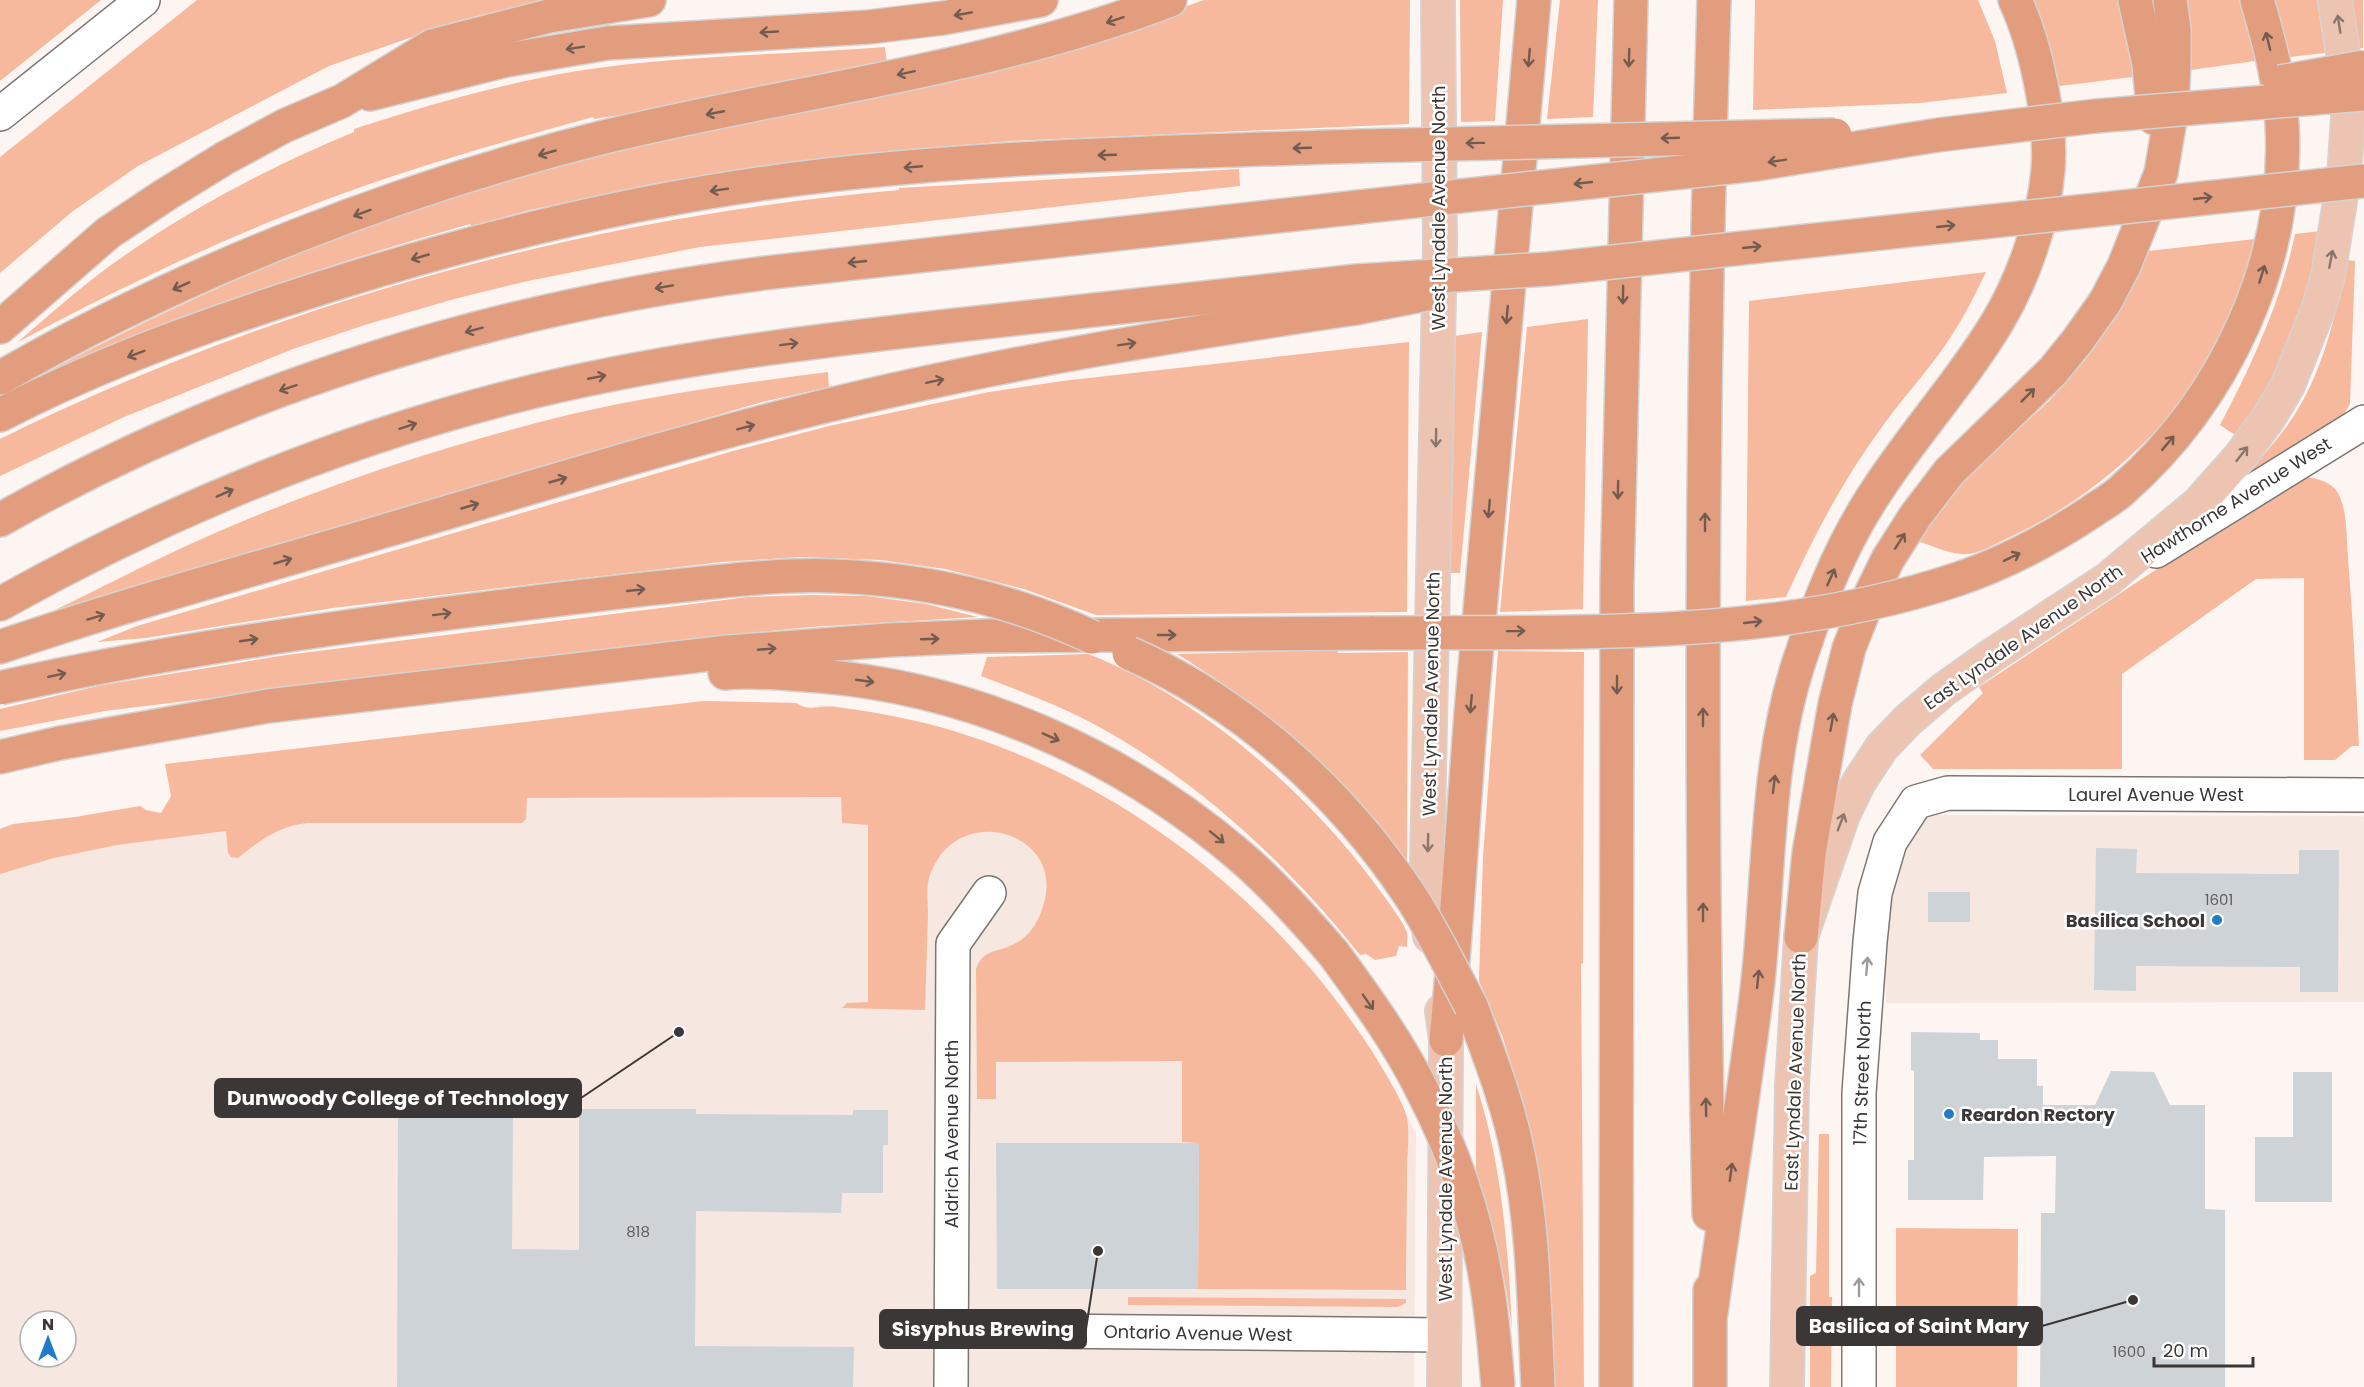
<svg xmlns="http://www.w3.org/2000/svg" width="2364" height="1387" font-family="Poppins,sans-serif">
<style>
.built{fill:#f6e7e1;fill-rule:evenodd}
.green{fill:#f7b99d}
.building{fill:#ced3d8}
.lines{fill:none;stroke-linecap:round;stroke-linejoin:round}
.minor-casing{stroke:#7c7673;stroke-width:36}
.major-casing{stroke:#d4d3d3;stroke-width:36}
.highway-casing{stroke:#d4d3d3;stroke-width:36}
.minor{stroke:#fff;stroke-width:33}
.major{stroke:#edc4b2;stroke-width:33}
.highway{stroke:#e19d7e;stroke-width:33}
.highway-bridge-casing{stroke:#d4d3d3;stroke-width:36;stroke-linecap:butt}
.highway-bridge{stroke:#e19d7e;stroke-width:33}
.oneway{stroke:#745b4f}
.oneway2{stroke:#8b766e}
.oneway3{stroke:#9c9b9a}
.poi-dot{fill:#217bc8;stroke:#fff;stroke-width:2}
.labels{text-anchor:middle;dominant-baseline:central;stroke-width:5;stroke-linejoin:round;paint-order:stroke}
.number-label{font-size:15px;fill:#5f5e5e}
.street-label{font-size:18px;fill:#3a3736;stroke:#fff}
.poi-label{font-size:18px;font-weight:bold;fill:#3a3736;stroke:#fff;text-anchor:end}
.leader{fill:none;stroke:#3a3736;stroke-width:2}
.callout-dot{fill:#3a3736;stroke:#fff;stroke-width:2}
.callout{fill:#3a3736;stroke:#3a3736;stroke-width:2}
.callout-label{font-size:20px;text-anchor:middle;font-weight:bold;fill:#fff}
</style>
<rect width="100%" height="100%" fill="#fdf5f2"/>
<g class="built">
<path d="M704,701L796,703L804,709H811L819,705L835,706L918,721L984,741L1055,771L1119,805L1196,858L1246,901L1313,970L1346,1013L1388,1079L1416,1133L1414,1387H0V850L590,713ZM30,1321H66V1357H30Z"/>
<path d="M1938,815L2362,816L2364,817V1002L1886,1003L1884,899L1912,827L1923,817Z"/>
</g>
<g class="green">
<path d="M0,0H101L0,81Z"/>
<path d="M197,0H545L461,20L329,66L138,166L73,211L0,273V157Z"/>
<path d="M1204,0H1410L1409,124L1011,141L857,154L657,183L530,210L472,226L470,224C324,265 182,314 42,375C152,316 265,264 382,221C507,176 636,145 764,113C897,80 1029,48 1162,15Z"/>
<path d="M1460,0H1503L1495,121L1461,122Z"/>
<path d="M1560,0H1598L1593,117L1547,119Z"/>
<path d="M1755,0H1978L1995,41L2007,93L1920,103L1753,110Z"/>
<path d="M2027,0H2122L2140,76L2052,87Z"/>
<path d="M2188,0H2243L2262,60L2191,70Z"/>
<path d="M2271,0H2317L2325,53L2290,57Z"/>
<path d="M2348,0H2363V48L2355,49Z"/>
<path d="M885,47L887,63L660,109L594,119L593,117C491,145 388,174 289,214C196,251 106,295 18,342C43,320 68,298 95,277C174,217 262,170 354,132V129C427,105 500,84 577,71C679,55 783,55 885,47Z"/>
<path d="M1239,169L1240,186L700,247L528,281L458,298L368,324L293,349L124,417L0,476V439C279,302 589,217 899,190V188Z"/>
<path d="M2321,231C2308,286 2296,341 2268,391C2259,407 2246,421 2235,435L2220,425C2252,364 2281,302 2295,234Z"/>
<path d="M2255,239C2248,263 2243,290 2233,314C2193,411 2102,495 2008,538C1995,544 1976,556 1961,554C1946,553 1931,545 1917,541L1943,504L1970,473L2049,401L2085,360L2148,251Z"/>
<path d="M2347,260L2355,261L2350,404L2343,416L2261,473L2253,475L2251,470C2264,454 2278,439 2289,423C2323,375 2335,317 2347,260Z"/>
<path d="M1986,272C1974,297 1962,321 1946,344C1925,375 1898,403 1877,434C1840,485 1812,540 1786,597L1746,601L1749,301Z"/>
<path d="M1588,319L1583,609L1500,612L1527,327Z"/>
<path d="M1482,332L1460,573H1447L1454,336Z"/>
<path d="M1409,342L1407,612L1096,615L1024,589L945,569L881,560L800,557L722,562L550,582L333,608L146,638L97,642L137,626L733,451L829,426L989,392L1062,381Z"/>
<path d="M828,372L829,389L820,391V389L762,402L55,610C99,589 142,566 186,546C309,490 441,446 572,414C656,394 743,383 828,372Z"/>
<path d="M2297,476C2311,477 2331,480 2338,493C2348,512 2346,537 2348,557C2353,620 2356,683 2359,746H2352L2335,760H2304V578L2256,579L2122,674V769H1933L1920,755L1983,693L1979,687Z"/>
<path d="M812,595L866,596L926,604L978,617L810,627L697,638L105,711L0,731V709L102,685L286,655L748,597Z"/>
<path d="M1337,650L1338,653L1408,652L1407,861C1343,777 1267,709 1177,654Z"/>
<path d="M1498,651L1584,652L1583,963L1581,964L1584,1387H1555L1546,1228L1539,1173L1515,1077L1503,1038L1479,981L1483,857Z"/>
<path d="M1088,654C1197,696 1306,790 1375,884C1382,894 1405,923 1407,933C1408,937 1407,943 1407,947L1399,946L1396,956L1375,960L1366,954L1360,955C1286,862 1197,779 1090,722C1055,704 1017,690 981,676L987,657Z"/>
<path d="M704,701L796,703C809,712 820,705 836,707C886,713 937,724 984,741C1139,796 1272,904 1364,1039C1374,1054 1405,1103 1407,1118C1410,1135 1407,1154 1407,1171C1407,1210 1406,1250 1406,1290L1198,1289L1199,1143L1182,1142V1061L996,1062V1099H977L976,969C983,949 996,953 1012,945C1032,936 1040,919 1045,899C1061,830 954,800 929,878C926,889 928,903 928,914C927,946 926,978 925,1010L842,1008L847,1003L868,1002V825L842,823L841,797L527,798L526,819L522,823H307C279,826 260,840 238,858L231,857L228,853L226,831L117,845L54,858L0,874V829L13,824L75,817L140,806L146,810L161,813L171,796L165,764Z"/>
<path d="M1476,1084C1502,1164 1508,1246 1512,1329L1506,1288L1490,1217L1476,1172Z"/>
<path d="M1819,1134H1829V1297H1832L1831,1387H1810V1276L1816,1273Z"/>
<path d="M1896,1228L2018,1229L2017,1387H1896Z"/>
<path d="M1128,1297L1406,1299V1303L1398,1307L1128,1305Z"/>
</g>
<g class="building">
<path d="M2096,848L2137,849L2136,873L2299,874V850H2339L2338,992H2300V967L2136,966V991L2094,990Z"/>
<rect x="1928" y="892" width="42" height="30"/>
<path d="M1911,1032L1980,1033V1040H1998V1059H2037V1086H2043V1105H2095L2111,1071L2154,1072L2170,1105H2205V1209L2225,1210V1387H2040L2041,1213H2055L2056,1156L1984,1157L1983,1200H1908V1160H1914V1071L1911,1070Z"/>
<path d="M2293,1072H2332V1202H2255V1137H2293Z"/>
<path d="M579,1109H696V1114L853,1115V1110H888V1145H883V1193H842L841,1213L696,1211L695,1346L854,1347L853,1387H397L398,1110L513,1111L512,1249L579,1250Z"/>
<path d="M996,1143H1199L1198,1289H997Z"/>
</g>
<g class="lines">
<g class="minor-casing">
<g id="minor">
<path d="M0,114L143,0"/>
<path d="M2156,551L2364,422"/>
<path d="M951,1330L1444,1335"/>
<path d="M951,1387L953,944L989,893"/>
<path d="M1859,1387V1093L1870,942L1875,893L1890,842L1916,802L1948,793L2364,795"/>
</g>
</g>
<g class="major-casing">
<g id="major">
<path d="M1430,936L1426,912L1440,245L1438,0"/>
<path d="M1442,1011L1446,1040L1444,1387"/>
<path d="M1787,1387L1792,1086L1801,937L1843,815L1859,782L1882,747L1908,720L1943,690L1991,656L2108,579L2199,503L2239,458L2268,419L2288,385L2318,310L2328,276L2344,177L2348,118L2345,66L2335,0"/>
</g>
</g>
<g class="highway-casing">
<g id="highway">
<path d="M2135,0L2149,64L2154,118"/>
<path d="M370,94L507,60L608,43L869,27L943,18L1041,0"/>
<path d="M0,327L108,233L165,195L225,158L284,126L342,101L432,46L549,16L649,0"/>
<path d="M0,378C183,272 399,188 604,137C793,91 988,70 1170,0"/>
<path d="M0,415C108,359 225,318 340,282C497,233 656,195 820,176C1000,155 1180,152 1361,146"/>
<path d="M0,520C234,387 498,307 765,273L1359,207"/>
<path d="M1958,579C2005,563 2050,539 2091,512C2101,505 2112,499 2121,491C2224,401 2290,262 2282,124C2280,82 2269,41 2257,0"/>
<path d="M0,604C159,515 327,445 503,399C649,361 799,343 949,326C1085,310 1221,295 1357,281"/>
<path d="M0,647C126,604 256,569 384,531C528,489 671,444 817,408C994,364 1175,335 1356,308"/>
<path d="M725,673C757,670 789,674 820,676C975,689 1123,756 1240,856C1274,885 1305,920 1334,954"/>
<path d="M0,757L60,743L268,706L728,652L889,640L985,636L1374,633"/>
<path d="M1801,937L1809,853L1835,704L1849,648L1868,600L1888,559L1916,515L1949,472L2053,371L2078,340L2105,302L2124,266L2161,173L2172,108L2174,62V30L2170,0"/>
<path d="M1471,1006C1489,1055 1508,1103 1518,1154C1534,1230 1534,1310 1538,1387"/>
<path d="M1446,1040C1457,927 1463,814 1472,701L1534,0"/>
<path d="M1709,1214C1700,810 1701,404 1714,0"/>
<path d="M1710,1290V1387"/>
<path d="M1711,1313C1726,1202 1745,1092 1758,981C1770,870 1765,756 1803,650C1821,595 1844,540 1876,492C1914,433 1962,381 1998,321C2023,279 2044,220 2048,170C2052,121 2036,45 2015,0"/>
<path d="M1616,1387L1617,583L1631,0"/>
</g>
</g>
<use href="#minor" class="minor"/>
<use href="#major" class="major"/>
<use href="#highway" class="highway"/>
<g class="highway-bridge-casing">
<g id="highway-bridge">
<path d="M2280,82L2364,67"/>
<path d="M1361,146L1835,135"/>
<path d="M1359,207L1757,164L1938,135L2096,116L2364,94"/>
<path d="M1357,281L1548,269L2364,181"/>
<path d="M1356,308L1426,294"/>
<path d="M1374,633C1568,631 1771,642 1958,579"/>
<path d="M1129,653C1243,703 1340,791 1409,894C1433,930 1451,969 1471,1006"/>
<path d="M0,688C156,653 314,630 473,610C543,601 613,592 684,585C733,580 783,574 834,576C923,579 1011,599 1092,637"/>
<path d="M1334,954C1366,998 1399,1043 1423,1092C1452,1148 1474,1212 1485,1274C1492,1311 1495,1349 1498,1387"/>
</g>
</g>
<use href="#highway-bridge" class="highway-bridge"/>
</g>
<defs><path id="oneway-shaft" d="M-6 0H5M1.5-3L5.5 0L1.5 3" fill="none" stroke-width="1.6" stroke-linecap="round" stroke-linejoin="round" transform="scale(1.5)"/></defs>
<g class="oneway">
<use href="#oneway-shaft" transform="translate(963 14) rotate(170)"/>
<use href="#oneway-shaft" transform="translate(1115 20) rotate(162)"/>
<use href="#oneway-shaft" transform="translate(769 32) rotate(177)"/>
<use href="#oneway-shaft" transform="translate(2268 41) rotate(-104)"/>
<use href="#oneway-shaft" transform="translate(575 48) rotate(171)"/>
<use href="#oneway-shaft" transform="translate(1529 58) rotate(95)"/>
<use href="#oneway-shaft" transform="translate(1629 58) rotate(92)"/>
<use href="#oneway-shaft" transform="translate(906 73) rotate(168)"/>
<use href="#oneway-shaft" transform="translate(715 113) rotate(169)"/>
<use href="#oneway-shaft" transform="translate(1670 138) rotate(178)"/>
<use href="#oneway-shaft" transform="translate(1475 143) rotate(179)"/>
<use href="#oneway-shaft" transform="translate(1302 148) rotate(178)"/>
<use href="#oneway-shaft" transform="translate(547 153) rotate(164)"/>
<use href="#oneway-shaft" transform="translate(1107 155) rotate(178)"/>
<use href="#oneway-shaft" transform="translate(1777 161) rotate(171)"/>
<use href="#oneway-shaft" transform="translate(913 167) rotate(175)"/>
<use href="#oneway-shaft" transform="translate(1583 183) rotate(174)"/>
<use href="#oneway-shaft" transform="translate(719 190) rotate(171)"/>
<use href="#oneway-shaft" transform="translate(2203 198) rotate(-6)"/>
<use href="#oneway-shaft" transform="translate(362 213) rotate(159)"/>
<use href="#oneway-shaft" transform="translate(1946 226) rotate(-6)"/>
<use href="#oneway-shaft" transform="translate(1752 247) rotate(-6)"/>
<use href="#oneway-shaft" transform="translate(420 257) rotate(164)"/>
<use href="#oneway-shaft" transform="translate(857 262) rotate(174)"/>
<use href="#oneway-shaft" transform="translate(2262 274) rotate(-73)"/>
<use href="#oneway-shaft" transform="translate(181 286) rotate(156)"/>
<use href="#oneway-shaft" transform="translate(664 287) rotate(170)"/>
<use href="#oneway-shaft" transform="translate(1623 295) rotate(91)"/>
<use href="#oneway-shaft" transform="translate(1507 315) rotate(95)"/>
<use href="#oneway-shaft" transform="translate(474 330) rotate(165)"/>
<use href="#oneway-shaft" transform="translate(789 344) rotate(-7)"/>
<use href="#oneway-shaft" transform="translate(1127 344) rotate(-9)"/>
<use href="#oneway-shaft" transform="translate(136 354) rotate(159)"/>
<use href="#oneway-shaft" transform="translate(597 377) rotate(-11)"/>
<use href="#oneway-shaft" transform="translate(935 381) rotate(-12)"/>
<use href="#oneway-shaft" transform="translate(288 388) rotate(161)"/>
<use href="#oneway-shaft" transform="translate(2028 395) rotate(-45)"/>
<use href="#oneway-shaft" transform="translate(408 426) rotate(-18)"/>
<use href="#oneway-shaft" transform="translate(746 427) rotate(-15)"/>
<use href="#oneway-shaft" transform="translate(2168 443) rotate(-50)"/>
<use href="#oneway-shaft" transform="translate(558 480) rotate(-16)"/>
<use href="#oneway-shaft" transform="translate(1618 490) rotate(91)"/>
<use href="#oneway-shaft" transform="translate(225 493) rotate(-24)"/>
<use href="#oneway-shaft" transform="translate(470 506) rotate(-16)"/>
<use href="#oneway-shaft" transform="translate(1489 509) rotate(95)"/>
<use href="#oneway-shaft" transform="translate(1705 522) rotate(-90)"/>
<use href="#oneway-shaft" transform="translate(1900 541) rotate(-57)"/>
<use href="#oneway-shaft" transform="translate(2012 557) rotate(-26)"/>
<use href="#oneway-shaft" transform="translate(283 561) rotate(-16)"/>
<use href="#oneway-shaft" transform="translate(1831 577) rotate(-66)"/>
<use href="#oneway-shaft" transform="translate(636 590) rotate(-6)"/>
<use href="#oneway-shaft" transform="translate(442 614) rotate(-7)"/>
<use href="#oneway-shaft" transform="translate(96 617) rotate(-17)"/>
<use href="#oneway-shaft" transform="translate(1753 622) rotate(-6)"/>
<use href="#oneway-shaft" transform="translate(1516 631) rotate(-1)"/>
<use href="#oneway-shaft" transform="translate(1167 635)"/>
<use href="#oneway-shaft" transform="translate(930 639) rotate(-2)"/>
<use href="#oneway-shaft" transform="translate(249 640) rotate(-8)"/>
<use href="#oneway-shaft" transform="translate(767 649) rotate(-5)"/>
<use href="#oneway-shaft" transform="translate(57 675) rotate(-12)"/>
<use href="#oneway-shaft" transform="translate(865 681) rotate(8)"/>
<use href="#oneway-shaft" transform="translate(1617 685) rotate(90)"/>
<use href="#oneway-shaft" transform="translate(1471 704) rotate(95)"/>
<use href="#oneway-shaft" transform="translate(1703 717) rotate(-90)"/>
<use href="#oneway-shaft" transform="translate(1832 722) rotate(-80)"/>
<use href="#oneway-shaft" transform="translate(1051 737) rotate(24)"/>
<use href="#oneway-shaft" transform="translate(1774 784) rotate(-83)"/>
<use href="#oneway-shaft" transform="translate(1217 837) rotate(39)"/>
<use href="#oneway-shaft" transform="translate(1703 912) rotate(-90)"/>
<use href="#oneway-shaft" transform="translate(1758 979) rotate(-84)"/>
<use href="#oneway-shaft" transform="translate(1368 1002) rotate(55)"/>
<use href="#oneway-shaft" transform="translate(1706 1107) rotate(-91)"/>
<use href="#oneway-shaft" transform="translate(1731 1172) rotate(-82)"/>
</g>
<g class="oneway2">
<use href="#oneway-shaft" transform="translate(2339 24) rotate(-99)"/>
<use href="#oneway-shaft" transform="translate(2331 259) rotate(-79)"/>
<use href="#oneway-shaft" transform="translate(1436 438) rotate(91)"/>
<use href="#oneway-shaft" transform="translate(2242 454) rotate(-52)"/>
<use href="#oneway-shaft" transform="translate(1841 822) rotate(-69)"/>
<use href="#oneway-shaft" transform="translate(1428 843) rotate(91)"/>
</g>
<g class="oneway3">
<use href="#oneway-shaft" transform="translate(1867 966) rotate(-85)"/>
<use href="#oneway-shaft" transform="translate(1859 1287) rotate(-90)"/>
</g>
<g class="poi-dot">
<circle cx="2217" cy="920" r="6"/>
<circle cx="1949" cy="1114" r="6"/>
</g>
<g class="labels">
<g class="number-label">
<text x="2219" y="899">1601</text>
<text x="638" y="1231">818</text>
<text x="2129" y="1351">1600</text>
</g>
<g class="street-label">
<text transform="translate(1438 208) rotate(-90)">West Lyndale Avenue North</text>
<text transform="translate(2236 500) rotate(-32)">Hawthorne Avenue West</text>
<text transform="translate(2023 637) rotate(-35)">East Lyndale Avenue North</text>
<text transform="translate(1431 694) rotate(-89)">West Lyndale Avenue North</text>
<text x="2156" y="794">Laurel Avenue West</text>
<text transform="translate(1795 1072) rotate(-88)">East Lyndale Avenue North</text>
<text transform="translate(1862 1073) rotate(-88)">17th Street North</text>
<text transform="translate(951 1134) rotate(-90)">Aldrich Avenue North</text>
<text transform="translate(1445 1179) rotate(-90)">West Lyndale Avenue North</text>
<text transform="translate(1198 1333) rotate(1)">Ontario Avenue West</text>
</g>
<g class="poi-label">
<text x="2205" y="920">Basilica School</text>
<text x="1961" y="1114" text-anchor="start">Reardon Rectory</text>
</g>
</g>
<path class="leader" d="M679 1032L581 1098M2133 1300L2042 1326M1098 1251L1086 1329"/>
<g class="callout-dot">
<circle cx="679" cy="1032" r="6"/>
<circle cx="2133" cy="1300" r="6"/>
<circle cx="1098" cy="1251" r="6"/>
</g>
<g class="callout">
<rect x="215" y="1079" width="366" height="38" rx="6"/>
<rect x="1797" y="1307" width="245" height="38" rx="6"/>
<rect x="880" y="1310" width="206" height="38" rx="6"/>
</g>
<g class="callout-label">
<text x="398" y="1105">Dunwoody College of Technology</text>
<text x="1919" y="1333">Basilica of Saint Mary</text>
<text x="983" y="1336">Sisyphus Brewing</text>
</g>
<g transform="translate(48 1339)"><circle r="28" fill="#ffffff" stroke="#b0afaf" stroke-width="1.5"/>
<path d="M0-4.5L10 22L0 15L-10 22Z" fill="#217bc8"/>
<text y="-9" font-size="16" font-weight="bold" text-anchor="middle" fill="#3a3736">N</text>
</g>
<path d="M2154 1357v9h99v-9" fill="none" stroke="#3a3736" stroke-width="3"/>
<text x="2163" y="1357" font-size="18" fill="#3a3736" stroke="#ffffff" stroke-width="4.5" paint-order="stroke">20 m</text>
</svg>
